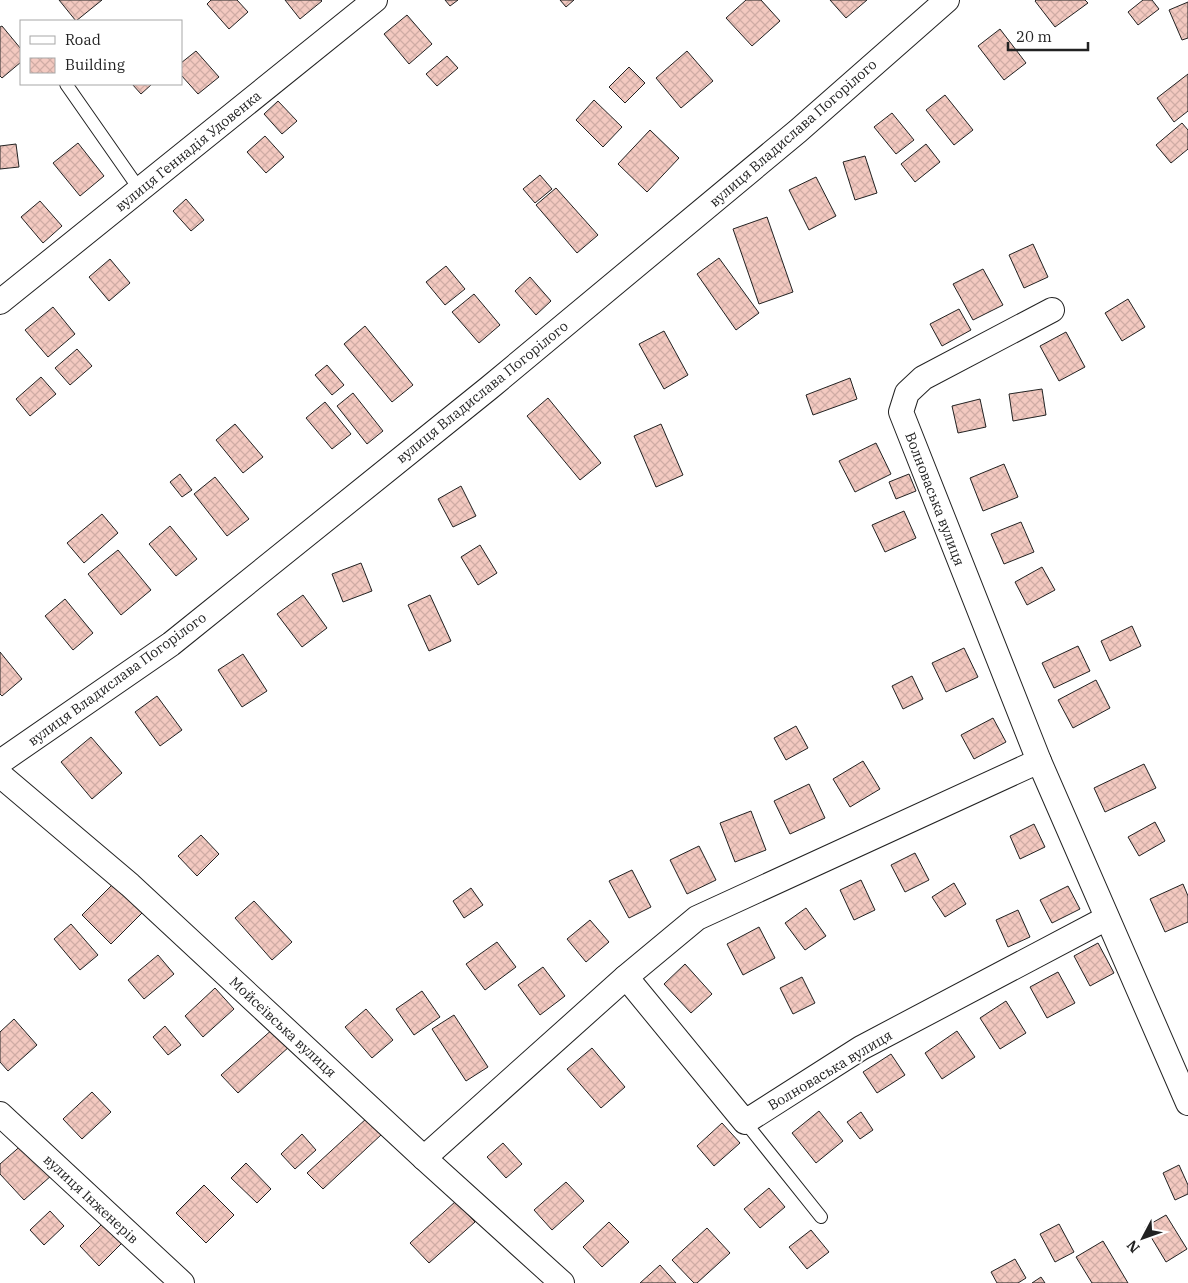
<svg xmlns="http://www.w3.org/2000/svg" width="1188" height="1283" font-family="'IBM Plex Serif',serif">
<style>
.building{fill:url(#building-cross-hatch);stroke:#222}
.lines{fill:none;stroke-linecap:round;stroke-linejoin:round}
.service-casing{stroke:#222;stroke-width:14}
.minor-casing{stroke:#222;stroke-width:26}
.service{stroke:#fff;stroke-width:12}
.minor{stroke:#fff;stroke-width:24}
.labels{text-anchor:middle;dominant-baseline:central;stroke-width:4;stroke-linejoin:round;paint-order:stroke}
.street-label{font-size:14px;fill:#222;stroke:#fff}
</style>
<defs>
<pattern id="building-cross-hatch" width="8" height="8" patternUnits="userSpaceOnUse" patternTransform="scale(1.25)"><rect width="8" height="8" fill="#f3c9c0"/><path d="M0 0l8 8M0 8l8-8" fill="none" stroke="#d0aca5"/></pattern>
</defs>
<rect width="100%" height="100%" fill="#fff"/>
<g class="building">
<path d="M59,0H102L76,21Z"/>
<path d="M211,0H237L248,12L229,29L207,4Z"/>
<path d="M285,0H321L322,1L300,19Z"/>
<path d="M445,0H458L450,6Z"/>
<path d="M560,0H574L566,7Z"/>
<path d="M746,0H761L780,21L752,46L726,18Z"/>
<path d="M830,0H867L846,18Z"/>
<path d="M1036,0H1085L1088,3L1055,27L1035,1Z"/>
<path d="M1143,0H1152L1159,9L1138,25L1128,12Z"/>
<path d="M1188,2V38L1182,40L1169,10Z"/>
<path d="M407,15L432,44L409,64L384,34Z"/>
<path d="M2,26L21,49V62L2,78L0,76V27Z"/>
<path d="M1000,29L1026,63L1004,80L978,46Z"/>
<path d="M196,51L219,77L198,94L181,75V63Z"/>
<path d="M687,51L713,81L681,108L656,78Z"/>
<path d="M447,56L458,68L437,86L426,74Z"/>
<path d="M629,67L645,83L625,103L609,87Z"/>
<path d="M1188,74V111L1174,122L1157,98Z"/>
<path d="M132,84H152L141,94Z"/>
<path d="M945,95L973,130L954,145L926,110Z"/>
<path d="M594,100L622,127L603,147L576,120Z"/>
<path d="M278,101L297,121L282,134L264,114Z"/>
<path d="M892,113L914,140L896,154L874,127Z"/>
<path d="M1182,123L1188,130V149L1171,163L1156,145Z"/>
<path d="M650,130L679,158L647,192L618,164Z"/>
<path d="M265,136L284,157L266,173L247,152Z"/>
<path d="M78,143L104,176L80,196L53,163Z"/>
<path d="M16,144L19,167L0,169V146Z"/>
<path d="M926,144L940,162L915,182L901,164Z"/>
<path d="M865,156L877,193L855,200L843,162Z"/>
<path d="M540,175L552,189L535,203L523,189Z"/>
<path d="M816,177L836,216L809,230L789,190Z"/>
<path d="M556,188L598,235L577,253L536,205Z"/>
<path d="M186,199L204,220L191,231L173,211Z"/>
<path d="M40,201L62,226L43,243L21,217Z"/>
<path d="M767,217L793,292L759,304L733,229Z"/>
<path d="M1033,244L1048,277L1024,288L1009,255Z"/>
<path d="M719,258L759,313L736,330L697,274Z"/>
<path d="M110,259L130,283L109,301L89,277Z"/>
<path d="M446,266L465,289L445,305L426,282Z"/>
<path d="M983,269L1003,305L973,320L953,284Z"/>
<path d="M530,277L551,301L536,315L515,291Z"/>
<path d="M474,294L500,325L479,343L452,312Z"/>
<path d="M1128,299L1145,327L1122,341L1105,313Z"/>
<path d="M53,307L75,334L48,357L25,330Z"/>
<path d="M959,309L971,330L942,346L930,324Z"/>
<path d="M365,326L413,385L392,402L344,344Z"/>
<path d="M664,331L688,375L664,389L639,344Z"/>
<path d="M1066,332L1085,367L1059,381L1040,346Z"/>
<path d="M77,349L92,366L70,385L55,368Z"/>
<path d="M327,365L344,385L332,395L315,375Z"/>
<path d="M41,377L56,394L30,416L16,399Z"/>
<path d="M850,378L857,399L813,415L806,395Z"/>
<path d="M1042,389L1046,415L1013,421L1009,394Z"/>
<path d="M353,393L383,431L367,444L337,406Z"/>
<path d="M548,398L601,463L580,480L527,416Z"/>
<path d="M980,399L986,427L958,433L952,406Z"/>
<path d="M325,402L351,434L332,449L306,418Z"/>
<path d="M235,424L263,457L243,473L216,440Z"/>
<path d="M661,424L683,475L656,487L634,436Z"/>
<path d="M876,443L891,474L855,492L839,461Z"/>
<path d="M1004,464L1018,497L983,511L970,478Z"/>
<path d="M180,474L192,490L182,497L170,482Z"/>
<path d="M909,474L916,491L896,499L889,482Z"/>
<path d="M215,477L249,519L227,536L194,494Z"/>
<path d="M461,486L476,516L453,527L438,499Z"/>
<path d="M904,511L916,538L885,552L872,525Z"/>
<path d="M102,514L118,533L84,563L67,543Z"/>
<path d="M1021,522L1034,552L1004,564L991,534Z"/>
<path d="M170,526L197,559L176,576L149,544Z"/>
<path d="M480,545L497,573L478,585L461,557Z"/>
<path d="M118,550L151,590L121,615L88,574Z"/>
<path d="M361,563L372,591L343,602L332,574Z"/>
<path d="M1042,567L1055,590L1027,605L1015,582Z"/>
<path d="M303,595L327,628L302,647L277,614Z"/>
<path d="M430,595L451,641L429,651L408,605Z"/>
<path d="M65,599L93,633L73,650L45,616Z"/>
<path d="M1132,626L1141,646L1110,661L1101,641Z"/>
<path d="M1078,646L1090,671L1054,688L1042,663Z"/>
<path d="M964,648L978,677L946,692L932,663Z"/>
<path d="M0,652L22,679L2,696L0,694Z"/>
<path d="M243,654L267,691L242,707L218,670Z"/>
<path d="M912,676L923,699L903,709L892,686Z"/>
<path d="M1096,680L1110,708L1073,728L1058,700Z"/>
<path d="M157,696L182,730L160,746L135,712Z"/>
<path d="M993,718L1006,742L974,759L961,735Z"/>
<path d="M796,726L808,748L786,760L774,738Z"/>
<path d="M91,737L122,773L92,799L61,762Z"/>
<path d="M863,761L880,789L850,807L833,779Z"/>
<path d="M1144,764L1156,788L1105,812L1094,788Z"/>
<path d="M809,784L825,818L790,834L774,801Z"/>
<path d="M751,811L766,850L735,862L720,823Z"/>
<path d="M1155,822L1165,841L1139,856L1128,837Z"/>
<path d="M1034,824L1045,847L1020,859L1010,836Z"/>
<path d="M201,835L219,854L197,876L178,856Z"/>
<path d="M699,846L716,880L687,894L670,860Z"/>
<path d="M915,853L929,880L905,892L891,865Z"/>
<path d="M632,870L651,907L629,918L609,881Z"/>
<path d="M861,880L875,910L854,920L840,890Z"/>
<path d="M954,883L966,904L945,917L932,897Z"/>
<path d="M113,884L142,913L111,944L82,915Z"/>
<path d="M1183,884L1188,896V922L1165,932L1150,899Z"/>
<path d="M1068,886L1080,909L1052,923L1040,900Z"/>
<path d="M471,888L483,905L464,918L453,901Z"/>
<path d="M254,901L292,942L272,960L235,918Z"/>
<path d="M806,908L826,936L805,950L785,923Z"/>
<path d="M1018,910L1030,937L1008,947L996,920Z"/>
<path d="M590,920L609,942L586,962L567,939Z"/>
<path d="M71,924L98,955L80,970L54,939Z"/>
<path d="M759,927L775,958L743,975L727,944Z"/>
<path d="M497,942L516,967L485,990L466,964Z"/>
<path d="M1098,943L1114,973L1090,986L1074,956Z"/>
<path d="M158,955L174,974L144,999L128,980Z"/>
<path d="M685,964L712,994L691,1013L664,984Z"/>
<path d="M543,967L565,996L540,1015L518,985Z"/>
<path d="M1058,972L1075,1003L1047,1018L1030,987Z"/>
<path d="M802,977L815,1003L793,1014L780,988Z"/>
<path d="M215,988L234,1009L203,1037L185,1016Z"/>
<path d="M422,991L440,1017L414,1035L396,1009Z"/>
<path d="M1006,1001L1026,1033L1000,1049L980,1018Z"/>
<path d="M366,1009L393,1040L372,1058L345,1027Z"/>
<path d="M454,1015L488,1067L466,1081L432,1029Z"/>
<path d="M14,1019L37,1045L8,1071L0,1062V1032Z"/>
<path d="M165,1026L181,1045L168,1055L153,1037Z"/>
<path d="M274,1028L290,1046L238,1093L221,1075Z"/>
<path d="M957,1031L975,1057L942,1079L925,1053Z"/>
<path d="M592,1048L625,1087L601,1108L567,1069Z"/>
<path d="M891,1054L905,1075L877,1093L863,1072Z"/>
<path d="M92,1092L111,1112L82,1139L63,1119Z"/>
<path d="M819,1111L843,1141L816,1163L792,1133Z"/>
<path d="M861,1112L873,1130L860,1139L847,1122Z"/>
<path d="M367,1118L382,1134L323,1189L307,1173Z"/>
<path d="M722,1123L740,1143L714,1166L697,1146Z"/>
<path d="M302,1134L316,1150L295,1169L281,1154Z"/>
<path d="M24,1143L52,1175L24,1200L0,1174V1164Z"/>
<path d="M503,1143L522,1164L506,1178L487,1157Z"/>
<path d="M246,1163L271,1189L257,1203L231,1178Z"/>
<path d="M1179,1165L1188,1185V1194L1175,1200L1163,1173Z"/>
<path d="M566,1182L584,1201L552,1230L534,1210Z"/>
<path d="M204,1185L234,1215L206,1243L176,1213Z"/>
<path d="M769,1188L785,1207L760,1228L744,1209Z"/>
<path d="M456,1201L475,1222L429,1263L410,1243Z"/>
<path d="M50,1211L64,1226L44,1245L30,1230Z"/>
<path d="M1166,1215L1187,1249L1166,1262L1145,1227Z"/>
<path d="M106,1220L125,1240L99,1266L80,1246Z"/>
<path d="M609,1222L629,1242L602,1267L583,1247Z"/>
<path d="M1059,1224L1074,1252L1055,1262L1040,1234Z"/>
<path d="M707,1228L730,1253L697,1283H694L672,1260Z"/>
<path d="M811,1230L829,1252L807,1269L789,1247Z"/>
<path d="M1103,1241L1128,1283H1092L1076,1257Z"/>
<path d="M1015,1259L1026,1278L1018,1283H997L991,1272Z"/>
<path d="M660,1265L676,1283H640Z"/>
<path d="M1041,1277L1045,1283H1032Z"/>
</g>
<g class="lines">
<g class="service-casing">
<g id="service">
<path d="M66,84L140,190"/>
<path d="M745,1122L821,1217"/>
</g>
</g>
<g class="minor-casing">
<g id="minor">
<path d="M0,302L375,0"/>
<path d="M1052,310L923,378L907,393L901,412L1039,761L1188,1103"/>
<path d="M0,762L171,644L489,388L798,131L947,0"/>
<path d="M0,775L130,885L424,1158L562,1283"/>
<path d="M626,977L745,1122L861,1048L1107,918"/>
<path d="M0,1114L182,1283"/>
<path d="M424,1158L626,977L697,918L1039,761"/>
</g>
</g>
<use href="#service" class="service"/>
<use href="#minor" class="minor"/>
</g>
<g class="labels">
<g class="street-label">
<text transform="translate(793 133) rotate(-41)">вулиця Владислава Погорілого</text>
<text transform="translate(188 151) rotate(-39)">вулиця Геннадія Удовенка</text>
<text transform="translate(482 392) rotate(-39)">вулиця Владислава Погорілого</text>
<text transform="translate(935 499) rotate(69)">Волноваська вулиця</text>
<text transform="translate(117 679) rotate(-36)">вулиця Владислава Погорілого</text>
<text transform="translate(283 1027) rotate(43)">Мойсеївська вулиця</text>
<text transform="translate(830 1070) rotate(-31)">Волноваська вулиця</text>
<text transform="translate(91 1199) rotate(43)">вулиця Інженерів</text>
</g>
</g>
<rect x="20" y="20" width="162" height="65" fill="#ffffff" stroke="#a7a7a7"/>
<rect x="30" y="36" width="25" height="8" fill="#ffffff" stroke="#a7a7a7"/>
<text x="65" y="45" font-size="15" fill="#222222">Road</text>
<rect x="30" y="58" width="25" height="15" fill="url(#building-cross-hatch)" stroke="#a7a7a7"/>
<text x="65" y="70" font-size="15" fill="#222222">Building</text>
<g transform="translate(1143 1238) rotate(229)" stroke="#ffffff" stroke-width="4" paint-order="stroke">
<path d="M0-4L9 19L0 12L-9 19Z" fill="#222222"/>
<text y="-8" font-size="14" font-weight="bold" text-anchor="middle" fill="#222222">N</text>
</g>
<path d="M1008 42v8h80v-8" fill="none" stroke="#222222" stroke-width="2.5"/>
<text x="1016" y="42" font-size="15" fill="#222222" stroke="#ffffff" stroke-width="4" paint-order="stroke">20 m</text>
</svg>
